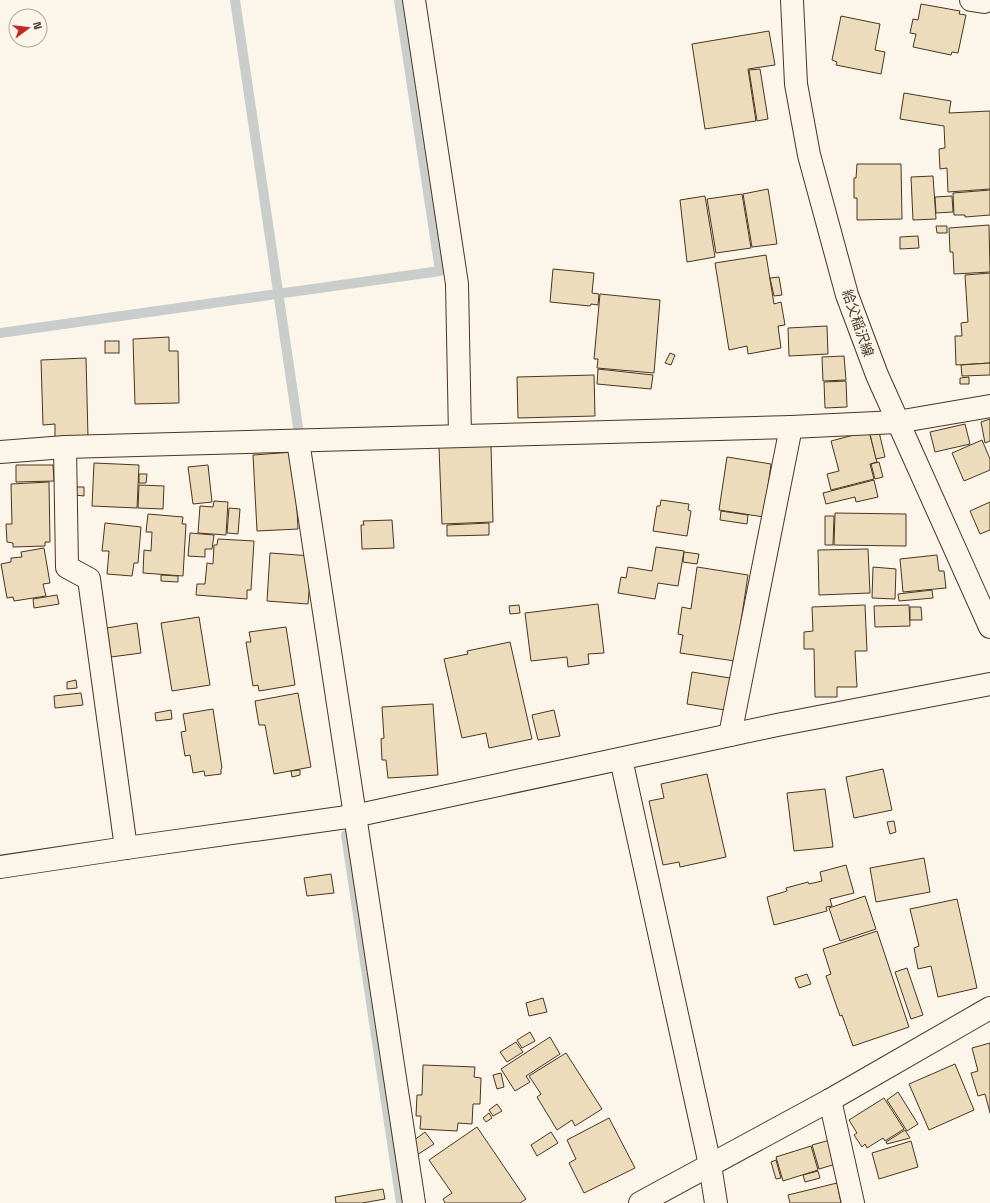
<svg xmlns="http://www.w3.org/2000/svg" width="990" height="1203" font-family="'Space Grotesk','Noto Sans JP',sans-serif">
<style>
.lines{fill:none;stroke-linecap:round;stroke-linejoin:round}
.stream{stroke:#c9cecd;stroke-width:10}
.building{fill:#ecdcbc;stroke:#4a3520}
.street-casing{stroke:#4a3520;stroke-width:24}
.secondary-casing{stroke:#4a3520;stroke-width:24}
.street{stroke:#fbf6e9;stroke-width:22}
.secondary{stroke:#fbf6e9;stroke-width:22}
.labels{text-anchor:middle;dominant-baseline:central;stroke-width:3;stroke-linejoin:round;paint-order:stroke}
.street-label{font-size:14px;fill:#4a3520;stroke:#fbf6e9}
</style>
<rect width="100%" height="100%" fill="#fbf6e9"/>
<g class="lines">
<g class="stream">
<path d="M235,0L298,427"/>
<path d="M0,333L440,271L399,0"/>
<path d="M346,835L401,1203"/>
</g>
</g>
<g class="building">
<path d="M921,4L960,11L959,14L966,15L958,53L952,52L951,55L913,47L916,34L910,33L913,19L918,20Z"/>
<path d="M841,16L880,24L875,50L885,52L881,74L836,65L837,62L832,60Z"/>
<path d="M769,31L775,65L748,69L756,121L705,129L692,44Z"/>
<path d="M760,69L768,119L757,121L749,70Z"/>
<path d="M904,93L951,101L949,113L990,111V189L948,192L947,168L940,169L939,149L945,148L944,126L900,119Z"/>
<path d="M857,164H901L902,219L857,220V198H854V178H856Z"/>
<path d="M933,176L936,219L913,220L911,177Z"/>
<path d="M768,189L777,244L752,247L743,194Z"/>
<path d="M990,190V215L965,217V215H954L953,193Z"/>
<path d="M742,194L751,248L716,253L707,199Z"/>
<path d="M705,196L715,257L687,262L680,200Z"/>
<path d="M952,196L953,212L936,213L935,197Z"/>
<path d="M989,225L990,272L954,274L953,252H950L949,228Z"/>
<path d="M936,226H947V233H937Z"/>
<path d="M918,236L919,248L900,249V237Z"/>
<path d="M766,255L774,304L781,302L785,325L778,326L781,348L748,354L747,346L729,350L715,263Z"/>
<path d="M553,269L594,273L592,293L599,294L598,305L591,304L590,306L550,302Z"/>
<path d="M990,273V363L956,365L955,336H962L961,323L968,322L965,275Z"/>
<path d="M779,277L782,295L774,296L770,278Z"/>
<path d="M600,294L660,300L654,373L597,368L598,359H594Z"/>
<path d="M827,326L828,354L789,356L788,328Z"/>
<path d="M169,337V351H178L179,403L135,404L133,339Z"/>
<rect x="105" y="341" width="14" height="12"/>
<path d="M670,353L675,355L671,365L665,363Z"/>
<path d="M844,356L846,380L823,381L822,357Z"/>
<path d="M86,358L88,437H55V424L43,425L41,360Z"/>
<path d="M990,363V375L962,376L961,365Z"/>
<path d="M598,369L653,375L651,389L597,384Z"/>
<path d="M594,375L595,416L518,418L517,377Z"/>
<path d="M969,377V384H960V378Z"/>
<path d="M846,381L847,407L825,408L824,382Z"/>
<path d="M990,419V441L985,443L981,422Z"/>
<path d="M965,424L970,444L935,452L930,432Z"/>
<path d="M869,431L877,462L870,464L874,479L831,490L827,474L839,471L831,441Z"/>
<path d="M879,432L885,457L876,459L870,434Z"/>
<path d="M982,440L990,459V470L964,481L952,453Z"/>
<path d="M491,446L493,522L442,524L439,447Z"/>
<path d="M294,452L298,529L257,531L253,455Z"/>
<path d="M727,457L771,464L764,517L719,510Z"/>
<path d="M879,462L883,477L875,479L871,464Z"/>
<path d="M94,463L139,465L137,508L92,506Z"/>
<path d="M16,465H53L54,481L16,482Z"/>
<path d="M208,465L212,502L193,504L188,467Z"/>
<path d="M139,474H147L146,483H139Z"/>
<path d="M874,480L878,497L856,502L855,497L826,504L823,493Z"/>
<path d="M49,482L50,542H45V546L13,547V543L7,542L6,524H12L11,484Z"/>
<path d="M139,485L164,486L163,509L138,508Z"/>
<path d="M75,487H84V496L75,495Z"/>
<path d="M661,500L689,504L688,510L691,511L687,536L653,531L657,506H660Z"/>
<path d="M214,501L228,502L226,535L198,533L200,506L213,507Z"/>
<path d="M990,502V530L980,534L970,511Z"/>
<path d="M229,508L240,509L238,534L227,533Z"/>
<path d="M721,511L748,515L747,524L720,520Z"/>
<path d="M835,513L906,514V546L834,545Z"/>
<path d="M148,514L183,517L182,524H186L183,576L143,573L144,550L151,551L152,532H146Z"/>
<path d="M825,516H834L833,545H825Z"/>
<path d="M392,520L394,548L362,549L361,525H364L363,521Z"/>
<path d="M105,523L141,527L138,563H134L132,576L107,574L109,551H102Z"/>
<path d="M489,523V535L447,536V525Z"/>
<path d="M190,533L214,535L212,549H205V557L188,556Z"/>
<path d="M218,539L254,541L251,590H247V599L196,595L197,584H205L207,563L213,564L214,545H217Z"/>
<path d="M656,547L684,551L678,586L658,583L655,599L618,593L621,577L626,578L628,567L652,571Z"/>
<path d="M44,548L50,583L43,584L46,596L14,601L13,597L7,598L1,564L11,562V558L22,557L21,552Z"/>
<path d="M868,549L870,593L819,595L818,550Z"/>
<path d="M684,552L699,554L697,564L683,562Z"/>
<path d="M270,553L312,556L308,604L267,601Z"/>
<path d="M937,555L939,571H944L946,588L903,592L900,559Z"/>
<path d="M697,567L748,575L735,661L680,653L683,635L678,634L682,607L691,609Z"/>
<path d="M873,567L896,569L895,599L872,598Z"/>
<path d="M161,575L178,576V582L161,581Z"/>
<path d="M932,590L933,598L899,601L898,594Z"/>
<path d="M57,595L59,604L34,608L33,599Z"/>
<path d="M598,604L604,653L588,654L589,664L568,667L567,657L531,661L525,613Z"/>
<path d="M519,605L520,613L510,614L509,606Z"/>
<path d="M865,605L867,651H855L857,687H837V697H815L814,649H804V632L813,631L812,607Z"/>
<path d="M909,605L910,626L875,627L874,606Z"/>
<path d="M910,607H921L922,620H910Z"/>
<path d="M199,617L210,685L172,691L161,623Z"/>
<path d="M137,623L141,653L111,657L107,628Z"/>
<path d="M286,627L295,685L259,691L258,685L253,686L246,642H251L249,632Z"/>
<path d="M510,642L532,739L489,748L486,733L462,738L444,659L468,654L467,651Z"/>
<path d="M692,672L730,678L725,710L687,704Z"/>
<path d="M76,680L77,688L67,689V682Z"/>
<path d="M81,693L83,705L55,708L54,696Z"/>
<path d="M298,693L311,767L274,774L265,725H259L255,701Z"/>
<path d="M433,704L438,775L388,778L386,760H382L381,739L384,738L382,707Z"/>
<path d="M213,709L222,768L221,769V774L205,776L204,771L193,773L190,755L185,756L181,732L186,731L183,714Z"/>
<path d="M171,710L172,719L156,721L155,713Z"/>
<path d="M554,710L560,736L538,740L532,715Z"/>
<path d="M883,769L892,810L854,818L846,777Z"/>
<path d="M300,770V775L292,777L291,771Z"/>
<path d="M707,774L726,857L680,867L679,862L663,865L649,801L664,798L661,784Z"/>
<path d="M825,789L833,847L794,851L787,793Z"/>
<path d="M894,821L896,832L890,834L887,822Z"/>
<path d="M924,858L930,892L876,902L870,868Z"/>
<path d="M846,865L854,893L830,899L832,906L826,907L827,911L774,925L767,897L787,891L786,888L808,882L809,884L822,881L820,872Z"/>
<path d="M331,874L334,893L307,896L304,878Z"/>
<path d="M865,896L876,929L840,941L829,908Z"/>
<path d="M957,899L977,988L938,997L931,966L918,969L914,948L919,946L910,909Z"/>
<path d="M877,931L909,1027L853,1046L842,1015L840,1016L826,976L831,974L823,949Z"/>
<path d="M907,968L923,1015L911,1019L895,972Z"/>
<path d="M807,974L811,984L799,988L795,978Z"/>
<path d="M543,998L547,1012L529,1016L526,1003Z"/>
<path d="M530,1032L535,1041L522,1048L517,1040Z"/>
<path d="M550,1037L560,1054L526,1076L530,1082L515,1091L501,1069Z"/>
<path d="M516,1042L523,1052L507,1062L500,1052Z"/>
<path d="M990,1043V1113L985,1094L978,1096L971,1073L978,1071L972,1048Z"/>
<path d="M566,1053L602,1109L575,1126L572,1120L557,1130L537,1097L541,1094L529,1076Z"/>
<path d="M955,1064L974,1110L929,1130L909,1084Z"/>
<path d="M423,1065L475,1067L474,1077L481,1078L480,1104H473L472,1124L458,1123L457,1131L420,1129L421,1116H416L417,1095H422Z"/>
<path d="M501,1073L504,1087L497,1089L493,1075Z"/>
<path d="M898,1092L918,1124L907,1131L887,1100Z"/>
<path d="M884,1098L904,1129L885,1141L883,1138L867,1148L865,1144L862,1147L854,1135L857,1133L849,1120Z"/>
<path d="M497,1104L502,1111L493,1116L489,1110Z"/>
<path d="M489,1113L492,1118L486,1122L483,1118Z"/>
<path d="M609,1118L635,1168L584,1193L569,1163L576,1159L567,1140Z"/>
<path d="M477,1127L526,1199L520,1203H445L443,1199L452,1193L429,1160Z"/>
<path d="M905,1130L910,1138L887,1144L886,1142Z"/>
<path d="M425,1132L434,1144L417,1155L413,1141Z"/>
<path d="M551,1132L558,1143L537,1156L531,1145Z"/>
<path d="M830,1140L836,1164L819,1169L812,1145Z"/>
<path d="M911,1141L918,1167L879,1179L872,1153Z"/>
<path d="M811,1146L818,1170L783,1181L776,1157Z"/>
<path d="M776,1160L781,1178L776,1179L771,1162Z"/>
<path d="M818,1171L820,1178L805,1182L803,1175Z"/>
<path d="M837,1183L841,1203H790L788,1195Z"/>
<path d="M383,1189L385,1199L362,1203H336L335,1197Z"/>
</g>
<g class="lines">
<g class="street-casing">
<g id="street">
<path d="M414,0L457,284L460,436"/>
<path d="M971,0L984,2L985,0"/>
<path d="M298,441L414,1203"/>
<path d="M65,447L67,567L89,579L126,848"/>
<path d="M0,452L65,447L791,427L897,422L990,406"/>
<path d="M730,735L791,427"/>
<path d="M621,759L710,1165L716,1203"/>
<path d="M0,867L126,848L354,816L777,725L990,684"/>
<path d="M830,1100L853,1203"/>
</g>
</g>
<g class="secondary-casing">
<g id="secondary">
<path d="M792,0L796,84L809,155L847,295L877,375L990,627"/>
<path d="M640,1203L830,1100L990,1008"/>
</g>
</g>
<use href="#street" class="street"/>
<use href="#secondary" class="secondary"/>
</g>
<g class="labels">
<g class="street-label">
<text transform="translate(858 323) rotate(71)">給父稲沢線</text>
</g>
</g>
<g transform="translate(28 28) rotate(75)"><circle r="19" fill="#fbf6e9" stroke="#b4a999"/>
<path d="M0-3L7 15L0 10L-7 15Z" fill="#c62828"/>
<text y="-6" font-size="11" font-weight="bold" text-anchor="middle" fill="#4a3520">N</text>
</g>
</svg>
